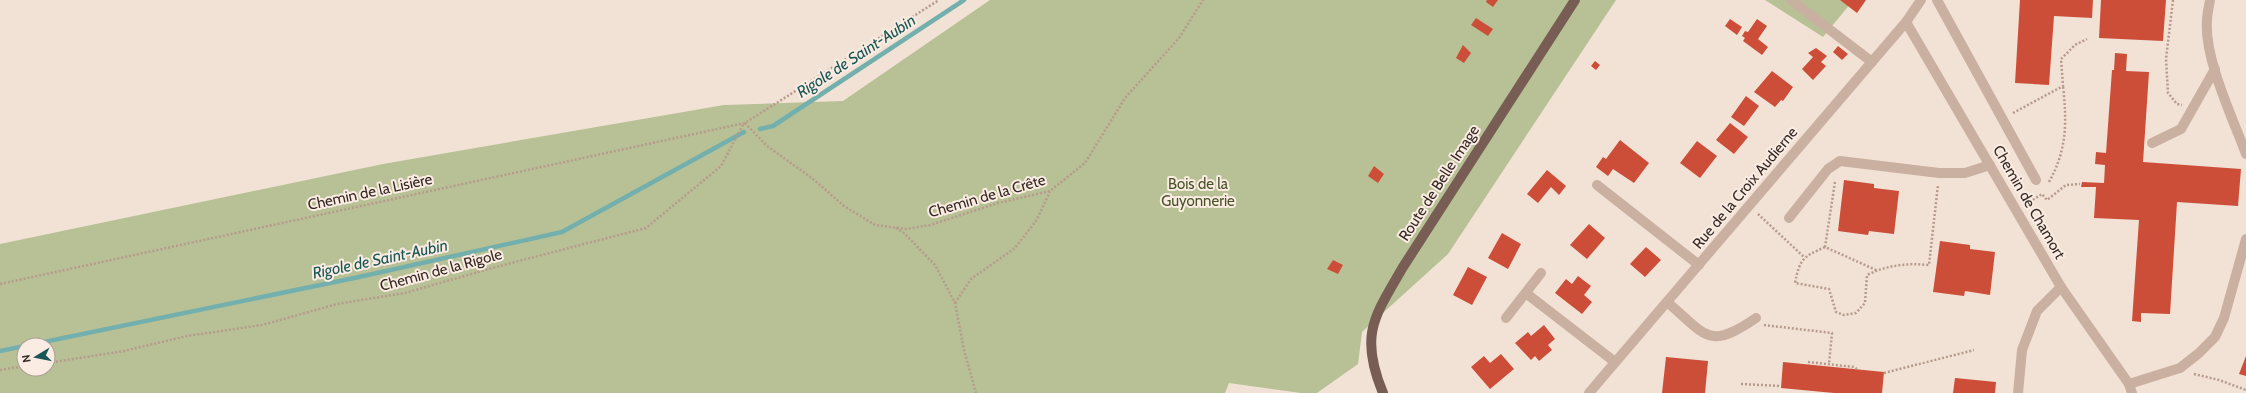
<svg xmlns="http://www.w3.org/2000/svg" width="2246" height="393" font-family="Cabin,sans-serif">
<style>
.green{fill:#b7c195;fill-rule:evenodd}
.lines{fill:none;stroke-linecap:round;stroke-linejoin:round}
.stream{stroke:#73b0ad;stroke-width:4.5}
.building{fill:#cc4e39}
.path{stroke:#b69a8b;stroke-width:2.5;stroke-dasharray:2 2;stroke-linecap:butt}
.minor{stroke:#cab0a1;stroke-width:10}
.major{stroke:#775d54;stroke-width:10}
.labels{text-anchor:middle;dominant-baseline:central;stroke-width:4;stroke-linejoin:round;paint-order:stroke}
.street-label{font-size:15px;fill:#342824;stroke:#faece2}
.park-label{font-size:15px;fill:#475327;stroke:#faece2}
.water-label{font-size:16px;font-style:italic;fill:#185755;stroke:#faece2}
</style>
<rect width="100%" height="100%" fill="#f2e2d5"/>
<g class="green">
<path d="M990,0H1616L1448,254L1362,332L1358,364L1317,393H1301L1229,383L1225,393H0V244L383,164L724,105L843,101ZM24,345H48V369H24Z"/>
<path d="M1765,0H1849L1851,3L1823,37Z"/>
</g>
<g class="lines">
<g class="stream">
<path d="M760,129L773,126L964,0"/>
<path d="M0,351L359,277L562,232L744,132"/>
</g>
</g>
<g class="building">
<path d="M1487,0H1498L1493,7L1486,2Z"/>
<path d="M1840,0H1866L1857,13Z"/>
<path d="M2020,0H2093L2092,18L2054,16L2049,85L2015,83Z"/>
<path d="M2101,0H2166L2163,41L2099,38Z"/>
<path d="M1476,18L1493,29L1488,36L1471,25Z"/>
<path d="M1730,19L1742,27L1737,35L1725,26Z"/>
<path d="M1757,19L1767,26L1758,39L1768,47L1762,55L1743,41L1745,38L1742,36L1745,31L1748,32Z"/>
<path d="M1463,45L1471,53L1464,63L1456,58Z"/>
<path d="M1838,46L1848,54L1842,60L1833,52Z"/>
<path d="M1816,48L1827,56L1821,62L1826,66L1813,80L1802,69L1813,57L1808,53Z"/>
<path d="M2115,53L2127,54L2126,71L2149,72L2143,162L2241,169L2238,206L2177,202L2170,314L2141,313V322L2132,321L2139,220L2094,218L2096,187H2081L2082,182L2104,183L2105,165L2095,164L2096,152L2106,153L2112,70H2114Z"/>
<path d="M1595,61L1600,65L1596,70L1591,66Z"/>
<path d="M1772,71L1793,87L1783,101L1781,100L1775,107L1754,92Z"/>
<path d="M1746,96L1759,106L1744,126L1731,117Z"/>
<path d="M1730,123L1748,137L1734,154L1716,140Z"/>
<path d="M1620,140L1649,163L1634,183L1613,169L1608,176L1596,167L1603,157L1606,159Z"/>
<path d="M1697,141L1717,156L1700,178L1680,163Z"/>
<path d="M1374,166L1384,174L1378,183L1368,176Z"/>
<path d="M1547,170L1566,186L1559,195L1551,187L1538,203L1527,194Z"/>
<path d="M1844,180L1874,184V188L1899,191L1894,234L1869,231L1868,235L1838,231Z"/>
<path d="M1589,224L1605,238L1587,259L1570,245Z"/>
<path d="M1502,233L1521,244L1508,269L1488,258Z"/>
<path d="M1940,241L1970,245V249L1995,252L1990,295L1965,291L1964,296L1933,292Z"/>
<path d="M1646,247L1661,260L1645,277L1630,264Z"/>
<path d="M1333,260L1343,265L1338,274L1327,269Z"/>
<path d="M1468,267L1487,277L1472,305L1453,295Z"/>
<path d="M1578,276L1591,286L1584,295L1592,302L1582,314L1555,293L1566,279L1572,284Z"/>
<path d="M1544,325L1555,339L1548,345L1552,350L1539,361L1535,356L1531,360L1515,343L1528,332L1531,336Z"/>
<path d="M1501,354L1514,369L1490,389L1471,367L1484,356L1490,363Z"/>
<path d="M2246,356V376L2239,374Z"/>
<path d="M1666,357L1708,361L1705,393H1662Z"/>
<path d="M1783,362L1884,372L1882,393H1834L1781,388Z"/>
<path d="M1955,378L1996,382L1995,393H1953Z"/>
</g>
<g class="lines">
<g class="path">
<path d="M2173,0L2166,59L2168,93L2177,104L2182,105"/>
<path d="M2013,113L2063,86L2061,59L2075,45L2087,39"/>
<path d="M745,123L767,146L812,178L844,206L875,225L907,229L930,225L998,203L1050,191L1085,163L1125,98L1179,38L1203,0"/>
<path d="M1835,182L1825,247L1876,270"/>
<path d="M2049,182C2067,150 2067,122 2063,86"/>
<path d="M2026,204L2042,194L2047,200L2066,185L2080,184"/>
<path d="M1758,214L1804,257"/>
<path d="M896,228L904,233L935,265L955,303L964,350L976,393"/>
<path d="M1825,247C1803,257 1800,258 1795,283L1829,289L1836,312L1844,315L1856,313L1865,303L1867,275C1887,265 1907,263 1929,265L1938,185"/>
<path d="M0,284L745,123L939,0"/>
<path d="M955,303L971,279L1015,248L1036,221L1050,192"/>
<path d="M1764,325L1832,333L1829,364"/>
<path d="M1808,362L1854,367L1857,369"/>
<path d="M48,363L124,351L187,336L262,325L337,304L405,293L492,268L646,228L721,166L744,123"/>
<path d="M0,370L24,366"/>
<path d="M1884,373L1974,350"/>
<path d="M2194,374L2219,380L2246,390"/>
<path d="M1741,384L1781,386"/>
</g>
<g class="minor">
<path d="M1791,0L1872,62"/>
<path d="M1937,0L2036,180"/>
<path d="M2210,0C2209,7 2207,14 2207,21C2204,58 2233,119 2246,154"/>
<path d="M1906,22L2061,287L2129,384L2132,393"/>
<path d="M2152,143L2181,129L2215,69"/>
<path d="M1597,185L1699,265"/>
<path d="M1789,218L1828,169L1840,161L1939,173H1965L1990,165"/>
<path d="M1527,294L1615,362"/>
<path d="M1667,302C1706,335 1708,351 1756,318"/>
<path d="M1506,318L1541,273"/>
<path d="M2129,384L2180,368L2199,353L2215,337L2224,318L2246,239"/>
<path d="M1589,393L1906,22L1921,0"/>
<path d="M2018,393L2022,350L2037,311L2061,287"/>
</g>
<path class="major" d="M1383,393C1359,335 1374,317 1403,267L1575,0"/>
</g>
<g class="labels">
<g class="street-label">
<text transform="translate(1439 183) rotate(-57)">Route de Belle Image</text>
<text transform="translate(1745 188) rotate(-50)">Rue de la Croix Audierne</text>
<text transform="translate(370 192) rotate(-12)">Chemin de la Lisière</text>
<text transform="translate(987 196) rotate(-16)">Chemin de la Crête</text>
<text transform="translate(2029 202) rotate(60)">Chemin de Chamort</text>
<text transform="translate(441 270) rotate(-15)">Chemin de la Rigole</text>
</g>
<g class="park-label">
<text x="1198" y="184">Bois de la<tspan x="1198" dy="17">Guyonnerie</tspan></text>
</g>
<g class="water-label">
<text transform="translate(856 56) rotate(-33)">Rigole de Saint-Aubin</text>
<text transform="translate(380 259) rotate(-12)">Rigole de Saint-Aubin</text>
</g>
</g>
<g transform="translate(36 357) rotate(260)"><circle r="19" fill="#faece2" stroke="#ab9e96"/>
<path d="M0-3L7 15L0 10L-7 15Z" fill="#185755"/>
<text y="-6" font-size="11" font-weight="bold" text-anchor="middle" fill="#342824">N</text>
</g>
</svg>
